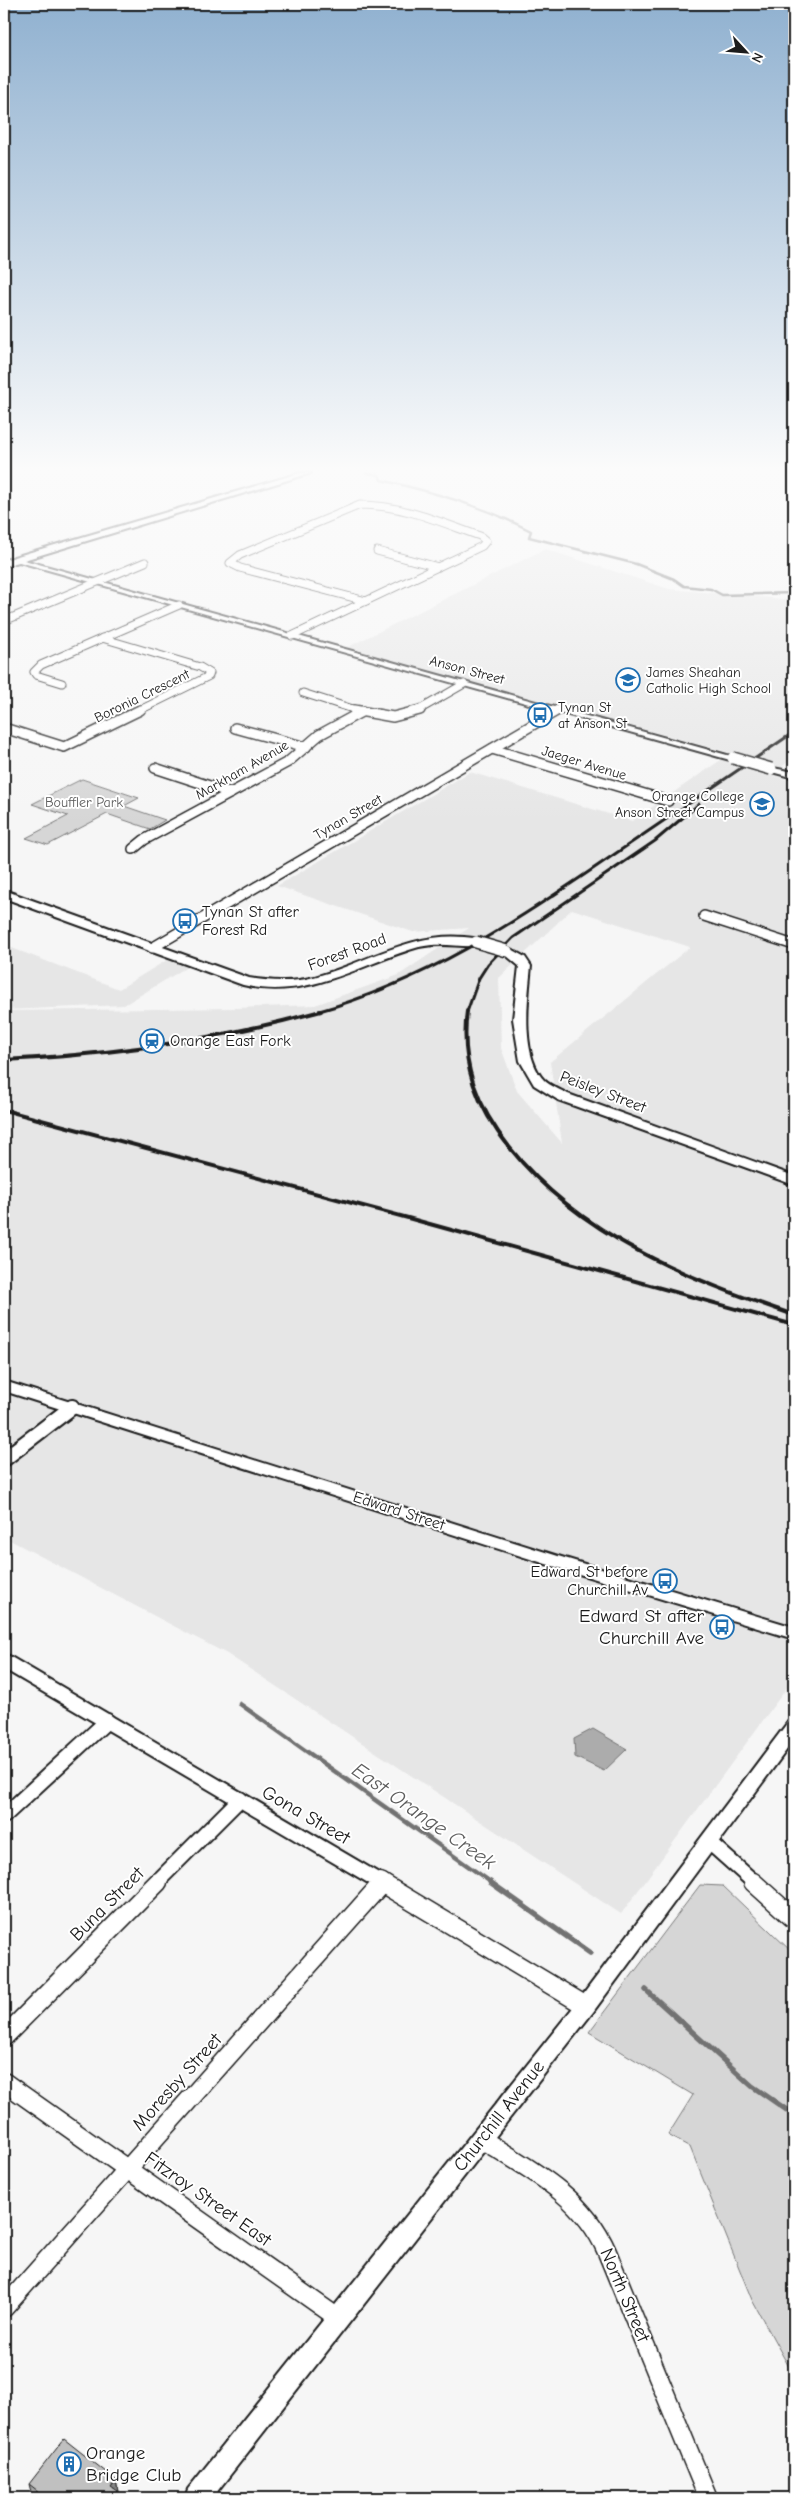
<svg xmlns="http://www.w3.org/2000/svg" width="798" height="2502" font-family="'Comic Neue',sans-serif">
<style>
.built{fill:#e6e6e6;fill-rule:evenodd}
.green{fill:#d6d6d6;stroke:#797979}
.water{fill:#acacac;stroke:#727272}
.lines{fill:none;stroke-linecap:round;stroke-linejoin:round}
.stream-far2{stroke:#727272;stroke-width:2.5}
.stream-far1{stroke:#727272;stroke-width:4.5}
.stream{stroke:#727272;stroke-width:5.5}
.minor-far3-casing{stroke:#1c1c1c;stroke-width:9}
.minor-far2-casing{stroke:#1c1c1c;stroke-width:12}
.minor-far1-casing{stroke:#1c1c1c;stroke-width:18}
.minor-casing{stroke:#1c1c1c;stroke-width:21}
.tertiary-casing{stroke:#1c1c1c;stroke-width:4}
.secondary-casing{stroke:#1c1c1c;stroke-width:4}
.minor-far3{stroke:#fff;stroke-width:7}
.minor-far2{stroke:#fff;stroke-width:9}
.minor-far1{stroke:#fff;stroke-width:14}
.minor{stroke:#fff;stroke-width:18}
.tertiary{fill:#fff;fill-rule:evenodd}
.secondary{fill:#fff;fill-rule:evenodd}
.rail-far1{stroke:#1c1c1c;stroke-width:3}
.rail{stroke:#1c1c1c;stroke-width:4}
.tertiary-bridge-casing{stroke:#1c1c1c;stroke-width:14;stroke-linecap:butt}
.secondary-bridge-casing{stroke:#1c1c1c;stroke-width:14;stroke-linecap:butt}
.tertiary-bridge{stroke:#fff;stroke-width:11}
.secondary-bridge{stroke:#fff;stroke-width:11}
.wall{fill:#a5a5a5;stroke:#1c1c1c}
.shaded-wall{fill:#868686;stroke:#1c1c1c}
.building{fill:#c0c0c0;stroke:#1c1c1c}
.labels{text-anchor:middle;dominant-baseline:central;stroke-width:4;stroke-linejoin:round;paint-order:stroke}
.far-street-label{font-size:14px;fill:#1c1c1c;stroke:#fff}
.far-poi-label{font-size:14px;fill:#1c1c1c;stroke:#fff;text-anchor:start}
.far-park-label{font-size:14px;fill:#5d5d5d;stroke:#fff}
.poi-label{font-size:16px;fill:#1c1c1c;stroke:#fff;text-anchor:start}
.street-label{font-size:16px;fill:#1c1c1c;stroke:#fff}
.near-poi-label{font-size:19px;fill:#1c1c1c;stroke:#fff;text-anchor:end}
.near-street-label{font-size:19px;fill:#1c1c1c;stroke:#fff}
.near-water-label{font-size:21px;font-style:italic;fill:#5d5d5d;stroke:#fff}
</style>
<rect width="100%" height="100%" fill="#f6f6f6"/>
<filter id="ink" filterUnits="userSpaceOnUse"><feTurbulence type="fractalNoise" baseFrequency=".02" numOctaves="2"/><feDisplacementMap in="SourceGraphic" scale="10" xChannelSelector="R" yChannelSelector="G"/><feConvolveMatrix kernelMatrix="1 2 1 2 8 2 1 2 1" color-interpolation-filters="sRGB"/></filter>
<g filter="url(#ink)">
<g class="built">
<path d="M545,549L669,589L794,600V758L770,775L794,781V1678L621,1914L227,1654L4,1537V1011L237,1008L315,1005L399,975L469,928L413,932L277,886L470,772L632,821L731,753L346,648ZM572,909L690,947L550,1062L562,1143L517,1091L501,1048L499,978Z"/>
<path d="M4,945L119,989L167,960L187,967L124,1005L4,1010Z"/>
</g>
<g class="green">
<path d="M82,779L139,798L124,806L165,820L150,829L107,814L48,845L26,838L68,816L32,804Z"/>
<path d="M700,1885L723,1886L794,1954V2376L752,2300L690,2147L668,2135L693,2095L589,2032Z"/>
</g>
<path class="water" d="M593,1729L627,1749L604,1771L575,1757L574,1739Z"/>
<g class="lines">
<path class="stream-far2" d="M366,473L379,475L381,480C433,492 483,506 531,531L529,537L636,564L674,579L684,586L711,589L722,595L794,593"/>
<path class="stream-far1" d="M240,1704L492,1883"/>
<g class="stream">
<path d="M490,1882L590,1953"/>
<path d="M646,1990L752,2086L794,2115"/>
</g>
<g class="minor-far3-casing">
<g id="minor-far3">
<path d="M360,505C403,505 440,522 480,536L486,541L482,546L366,601L240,568L230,563L240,555Z"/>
<path d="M377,551L438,567"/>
<path d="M4,621L145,562"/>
<path d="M292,636L366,601"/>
<path d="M102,638L200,667L210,673L209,676L138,711"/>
<path d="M62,683L36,675L34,672L41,665L179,605"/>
<path d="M303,693L359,711"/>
<path d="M417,711L464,684"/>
</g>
</g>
<g class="minor-far2-casing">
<g id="minor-far2">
<path d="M354,710L393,717L420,710"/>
<path d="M4,728L64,747L140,710"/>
<path d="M235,728L306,747"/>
<path d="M492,749L668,801"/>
<path d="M155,768L231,793"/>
<path d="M133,849L144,840L288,762L319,735L363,711"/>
<path d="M704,916L794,945"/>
<path d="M152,948L558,710"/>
</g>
</g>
<g class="minor-far1-casing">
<g id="minor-far1">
<path d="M4,1459L72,1407"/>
<path d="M4,1661L382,1883"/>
<path d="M4,1816L107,1721"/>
<path d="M709,1842L755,1883"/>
<path d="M156,1883L240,1799"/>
</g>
</g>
<g class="minor-casing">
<g id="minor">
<path d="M380,1882L586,2006"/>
<path d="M753,1882L794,1919"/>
<path d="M4,2037L158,1882"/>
<path d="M4,2082L338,2318"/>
<path d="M481,2139C530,2169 583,2196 607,2252L708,2498"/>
<path d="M4,2308L382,1883"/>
</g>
</g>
<g class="tertiary-casing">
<g id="tertiary">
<path d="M300,473H311L24,560L738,758L730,760L12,560L14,557Z"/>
<path d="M768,767L794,772V778L768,771Z"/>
<path d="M4,1381L558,1556L794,1627V1639L546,1564L4,1391Z"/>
<path d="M794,1720V1740L593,2012L212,2498H185L188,2489L579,2000L788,1722Z"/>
</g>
</g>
<g class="secondary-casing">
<g id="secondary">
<path d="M16,557L19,558V562L4,566V560Z"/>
<path d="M4,890L249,978C270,981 290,983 310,978C363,965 409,932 464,937C471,938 478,937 482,942C480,945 480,945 476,946C456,947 441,942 419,947C360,964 307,1001 243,985L4,898Z"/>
<path d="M507,947L525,957L531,966C528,997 520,1055 544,1080C550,1086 561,1090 568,1094L794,1176V1185L558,1100L534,1085L520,1061L513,1019L519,966L501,951Z"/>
</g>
</g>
<use href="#minor-far3" class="minor-far3"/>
<use href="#minor-far2" class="minor-far2"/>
<use href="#minor-far1" class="minor-far1"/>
<use href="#minor" class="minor"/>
<use href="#tertiary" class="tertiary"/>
<use href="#secondary" class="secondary"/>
<g class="rail-far1">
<path d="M316,1012C425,982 517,921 609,858C671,816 732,774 794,732"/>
<path d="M467,1012L479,978L488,964L513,938L655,841L699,804"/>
</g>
<g class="rail">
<path d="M467,1011C460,1064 477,1107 510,1148C581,1237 689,1279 794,1315"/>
<path d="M4,1060C112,1055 217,1040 321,1011"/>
<path d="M4,1110L408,1218L794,1325"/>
</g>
<g class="tertiary-bridge-casing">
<path id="tertiary-bridge" d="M733,758L771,769"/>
</g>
<g class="secondary-bridge-casing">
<path id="secondary-bridge" d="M476,942L507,951"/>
</g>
<use href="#tertiary-bridge" class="tertiary-bridge"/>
<use href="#secondary-bridge" class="secondary-bridge"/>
</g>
<path class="wall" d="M116,2480L118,2492L117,2493L118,2498H32L33,2497L32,2496L29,2484Z"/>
<path class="shaded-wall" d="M116,2480L118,2492L117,2493L118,2498H111V2487Z"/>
<path class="building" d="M64,2439L116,2480L111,2487L117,2491L111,2498H32L38,2491L29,2484Z"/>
</g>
<linearGradient id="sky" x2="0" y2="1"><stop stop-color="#90b1d0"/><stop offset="0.57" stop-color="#fbfbfb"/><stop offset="1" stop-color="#fbfbfb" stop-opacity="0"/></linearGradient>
<rect width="798" height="823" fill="url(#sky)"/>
<defs>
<g id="school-ring" transform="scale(1.25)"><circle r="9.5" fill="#fff" stroke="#1f6fb2" stroke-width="1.5"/><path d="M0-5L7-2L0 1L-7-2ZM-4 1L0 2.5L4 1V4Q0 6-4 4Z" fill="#1f6fb2"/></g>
<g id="bus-ring" transform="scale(1.25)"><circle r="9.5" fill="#fff" stroke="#1f6fb2" stroke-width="1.5"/><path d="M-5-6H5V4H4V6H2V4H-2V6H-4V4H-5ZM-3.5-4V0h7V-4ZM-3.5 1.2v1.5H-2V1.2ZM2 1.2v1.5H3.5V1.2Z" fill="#1f6fb2"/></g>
<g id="university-ring" transform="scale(1.25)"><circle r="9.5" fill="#fff" stroke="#1f6fb2" stroke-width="1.5"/><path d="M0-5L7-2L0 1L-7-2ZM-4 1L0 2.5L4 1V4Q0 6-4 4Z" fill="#1f6fb2"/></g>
<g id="station-ring" transform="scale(1.25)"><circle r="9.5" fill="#fff" stroke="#1f6fb2" stroke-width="1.5"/><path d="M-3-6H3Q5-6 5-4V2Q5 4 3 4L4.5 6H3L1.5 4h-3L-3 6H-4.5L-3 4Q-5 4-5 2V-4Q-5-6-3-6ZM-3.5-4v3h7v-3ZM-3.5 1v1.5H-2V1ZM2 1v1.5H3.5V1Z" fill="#1f6fb2"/></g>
<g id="building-ring" transform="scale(1.25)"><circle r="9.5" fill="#fff" stroke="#1f6fb2" stroke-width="1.5"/><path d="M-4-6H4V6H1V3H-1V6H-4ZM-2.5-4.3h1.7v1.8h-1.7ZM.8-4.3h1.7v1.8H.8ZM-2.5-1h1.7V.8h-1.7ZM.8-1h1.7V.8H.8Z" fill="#1f6fb2"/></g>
</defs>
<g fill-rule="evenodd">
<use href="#school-ring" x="628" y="680"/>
<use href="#bus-ring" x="540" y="715"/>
<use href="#university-ring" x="762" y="804"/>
<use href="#bus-ring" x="185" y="921"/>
<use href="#station-ring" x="152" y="1041"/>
<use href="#bus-ring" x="665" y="1581"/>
<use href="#bus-ring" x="722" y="1627"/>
<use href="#building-ring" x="69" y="2464"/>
</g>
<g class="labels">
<g class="far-street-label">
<text transform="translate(467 670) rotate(15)">Anson Street</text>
<text transform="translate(142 696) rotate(-26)">Boronia Crescent</text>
<text transform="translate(584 763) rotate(17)">Jaeger Avenue</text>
<text transform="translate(242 770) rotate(-30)">Markham Avenue</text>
<text transform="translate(348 817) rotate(-30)">Tynan Street</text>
</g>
<g class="far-poi-label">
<text x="646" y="672">James Sheahan<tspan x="646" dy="16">Catholic High School</tspan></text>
<text x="558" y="707">Tynan St<tspan x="558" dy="16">at Anson St</tspan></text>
<text x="744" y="796" text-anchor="end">Orange College<tspan x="744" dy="16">Anson Street Campus</tspan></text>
</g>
<g class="far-park-label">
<text x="84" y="802">Bouffler Park</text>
</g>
<g class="poi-label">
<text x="202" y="912">Tynan St after<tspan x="202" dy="18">Forest Rd</tspan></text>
<text x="170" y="1041">Orange East Fork</text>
<text x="648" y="1572" text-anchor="end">Edward St before<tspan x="648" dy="18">Churchill Av</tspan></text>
</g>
<g class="street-label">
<text transform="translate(347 952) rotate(-20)">Forest Road</text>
<text transform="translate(603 1092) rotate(21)">Peisley Street</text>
<text transform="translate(399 1511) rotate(18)">Edward Street</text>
</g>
<g class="near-poi-label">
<text x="704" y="1616">Edward St after<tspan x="704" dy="22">Churchill Ave</tspan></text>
<text x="86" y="2453" text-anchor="start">Orange<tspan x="86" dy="22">Bridge Club</tspan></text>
</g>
<g class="near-street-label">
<text transform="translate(306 1815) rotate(30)">Gona Street</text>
<text transform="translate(107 1904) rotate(-45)">Buna Street</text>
<text transform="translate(177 2082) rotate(-48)">Moresby Street</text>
<text transform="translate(499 2116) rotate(-52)">Churchill Avenue</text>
<text transform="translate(208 2199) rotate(35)">Fitzroy Street East</text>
<text transform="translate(625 2295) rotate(67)">North Street</text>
</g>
<g class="near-water-label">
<text transform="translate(424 1816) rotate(35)">East Orange Creek</text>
</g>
</g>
<rect width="798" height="2502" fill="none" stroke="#fff" stroke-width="20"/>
<rect x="10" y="10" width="778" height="2482" fill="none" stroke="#1c1c1c" stroke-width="2" filter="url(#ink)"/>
<g transform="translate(746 52) rotate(116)" stroke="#ffffff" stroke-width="4" paint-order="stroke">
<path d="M0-4L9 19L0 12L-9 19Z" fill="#1c1c1c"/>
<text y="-8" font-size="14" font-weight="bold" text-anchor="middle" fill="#1c1c1c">N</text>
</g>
</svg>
